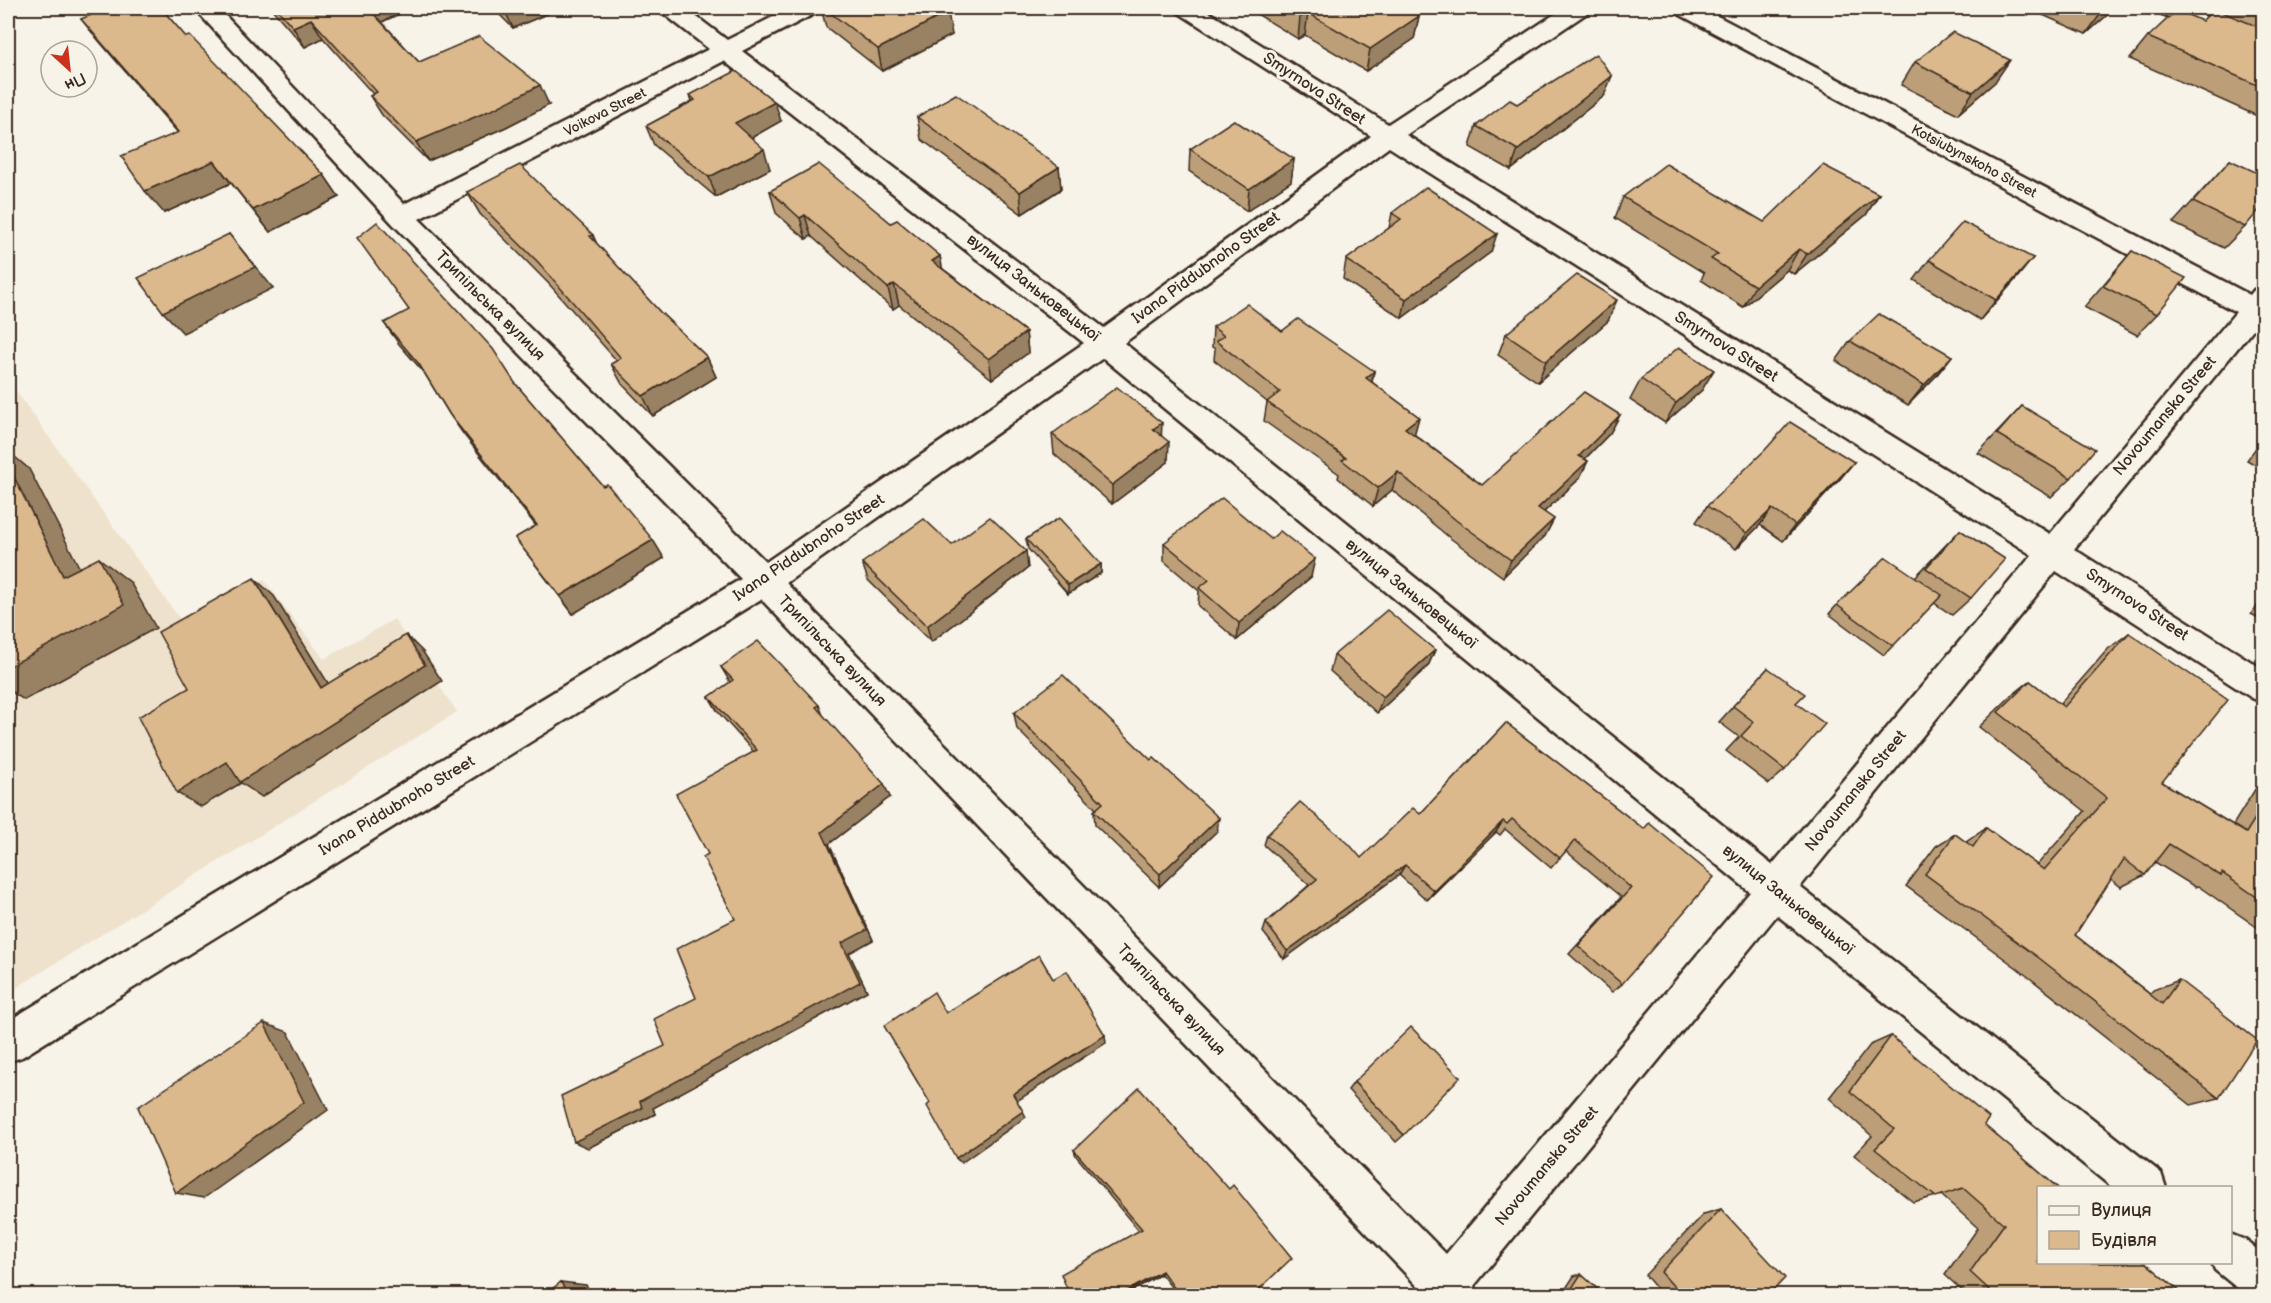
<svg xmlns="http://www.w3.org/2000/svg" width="2271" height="1303" font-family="'Balsamiq Sans',sans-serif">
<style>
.built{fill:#efe2cd}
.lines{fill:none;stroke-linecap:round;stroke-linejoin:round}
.minor-casing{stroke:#3b2a1e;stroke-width:5}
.minor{fill:#f7f3e8;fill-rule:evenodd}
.wall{fill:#bc9f79;stroke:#3b2a1e;stroke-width:1.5}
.shaded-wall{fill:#998263;stroke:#3b2a1e;stroke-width:1.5}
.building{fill:#dbb98d;stroke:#3b2a1e;stroke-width:1.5}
.labels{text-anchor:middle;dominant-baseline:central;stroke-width:6;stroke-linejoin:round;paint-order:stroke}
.far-street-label{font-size:14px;fill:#3b2a1e;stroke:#f7f3e8}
.street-label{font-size:16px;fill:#3b2a1e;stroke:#f7f3e8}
</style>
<rect width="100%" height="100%" fill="#f7f3e8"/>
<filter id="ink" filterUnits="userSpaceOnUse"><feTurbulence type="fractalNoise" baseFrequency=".0167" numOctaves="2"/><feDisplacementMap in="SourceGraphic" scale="12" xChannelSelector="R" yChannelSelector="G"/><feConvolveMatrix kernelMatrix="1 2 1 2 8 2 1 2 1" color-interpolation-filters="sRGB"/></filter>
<g filter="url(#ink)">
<path class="built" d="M8,380L182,622L264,580L324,659L394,619L457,712L8,993Z"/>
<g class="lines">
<g class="minor-casing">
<g id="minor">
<path d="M194,8H218L404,204L709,49L663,13L660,8H685L727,40L791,8H819L816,13L742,51L1104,328L1371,136L1179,13L1176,8H1202L1388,124L1564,8H1590L1587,13L1406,135L2050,534L2236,312L1677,13L1674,8H1702L2250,295L2254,290L2264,287V325L2258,323L2074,549L2264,670V703L2252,698L2056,571L1800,887L2161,1173L2166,1188H2113L1777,915L1474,1286L1478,1296H1427L761,599L22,1057L8,1062V1021L741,579L392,223ZM724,61L1084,343L766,562L419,219ZM1389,147L2032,555L1772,865L1124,343ZM1103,358L1750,892L1446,1254L786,583Z"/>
<path d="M2156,8H2186L2264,42V58L2160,13Z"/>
<path d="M2230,1234L2245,1240L2264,1255V1296H2247L2215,1270L2212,1262H2230Z"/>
</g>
</g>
<use href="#minor" class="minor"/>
</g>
<g class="wall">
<path d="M95,8H161L186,37L324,175L339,197L270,232L231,183L164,213L178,133L99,41L81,19L100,12Z"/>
<path d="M271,8H412L382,22L419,62L549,105L506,127L428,161L382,115L370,96L373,94L323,38L305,47Z"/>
<path d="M493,8H561L513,28Z"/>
<path d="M821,8H942L952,35L882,71L826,27Z"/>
<path d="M1247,8H1404L1419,16L1414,39L1366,71L1305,35L1298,39Z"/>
<path d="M2030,8H2115L2086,34L2029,9Z"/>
<path d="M2217,8H2264V119L2130,59L2148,37L2202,21Z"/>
<path d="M1915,62L1995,82L1958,114L1901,85Z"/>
<path d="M690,95L781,121L751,138L770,169L716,197L654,145L646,126L692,101Z"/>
<path d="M1604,96L1511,170L1470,147L1476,126L1517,104Z"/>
<path d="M917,117L1059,167L1061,189L1022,214L921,139Z"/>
<path d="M1190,149L1294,159L1291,181L1247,211L1189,171Z"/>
<path d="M2230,160L2245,227L2224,248L2173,223Z"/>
<path d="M770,191L891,223L940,256L942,268L1026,332L1028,353L992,379L899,305L893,309L811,236L806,239L776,213Z"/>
<path d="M467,192L593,235L597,244L660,312L707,357L716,377L653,416L622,384L611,364L617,361L549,284L480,214Z"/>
<path d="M1879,194L1866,215L1794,274L1787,270L1743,307L1701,280L1704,273L1615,218L1623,197L1764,222Z"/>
<path d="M1392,213L1491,252L1402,318L1343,279L1346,260L1389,228Z"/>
<path d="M2132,251L2157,314L2137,335L2084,307Z"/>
<path d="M2033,258L1980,320L1914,280L1929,260Z"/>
<path d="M1608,321L1538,382L1498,355L1506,334Z"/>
<path d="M384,323L515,383L664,558L573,614L515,538L536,526L464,435L450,415L425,374L399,344Z"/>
<path d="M1213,327L1282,331L1374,371L1372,382L1419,417L1414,434L1482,485L1620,415L1610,433L1585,459L1588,461L1579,479L1544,512L1554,519L1545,536L1503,577L1450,538L1392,490L1373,506L1338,478L1339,474L1264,421L1267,402L1214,360L1215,349L1212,347Z"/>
<path d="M1850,341L1952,356L1935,377L1908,405L1836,361Z"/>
<path d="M1641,379L1702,390L1665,423L1630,400Z"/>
<path d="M2022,406L2071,478L2051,497L1978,453Z"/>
<path d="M1052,434L1162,436L1168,462L1112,504L1054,454Z"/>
<path d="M2264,437V470L2247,460Z"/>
<path d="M1854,462L1840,479L1783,541L1760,525L1736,549L1696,522L1707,506Z"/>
<path d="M1960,530L1971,598L1952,615L1934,603L1884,655L1829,614L1837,605L1915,577Z"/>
<path d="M1026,539L1101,564V573L1068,594L1028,549Z"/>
<path d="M1164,543L1311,577L1237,640L1198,606L1199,591L1164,561Z"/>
<path d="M952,545L1028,568L931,642L868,580L862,563Z"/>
<path d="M2264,597V621L2251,614Z"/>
<path d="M2129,633L2162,782L2233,825L2264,775V932L2198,886L2195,887L2155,862L2145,875L2121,887L2111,879L2075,935L2150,994L2153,990L2179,980L2219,1098L2191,1105L2017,968L1906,886L1936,846L1955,834L1966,842L1986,828L2037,865L2085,811L1979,727L2011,696L2030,681L2060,704L2108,649Z"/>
<path d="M1435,650L1428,666L1377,713L1330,671L1334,655Z"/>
<path d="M721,667L819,705L823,715L890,797L829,844L873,940L849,953L867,991L653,1108L655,1114L588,1148L665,1046L696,998L735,919L708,854L754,752L718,712L709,697L730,682Z"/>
<path d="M1768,668L1796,703L1785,770L1769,784L1726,751L1739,737L1719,722Z"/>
<path d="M1014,713L1217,831L1159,887L1095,825L1094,811L1096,809L1017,729Z"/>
<path d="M1506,723L1644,829L1622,984L1612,992L1569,954L1621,897L1566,851L1551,868L1505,829L1500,835L1496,832L1427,900L1399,875L1284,959L1263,932L1266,923L1309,885L1264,845L1267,835L1361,858L1420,814Z"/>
<path d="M1891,1036L1984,1125L2185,1296H1968L1945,1275L1978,1228L1941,1195L1913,1202L1854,1155L1872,1136L1829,1098L1870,1045Z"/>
<path d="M1354,1082L1404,1135L1396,1142L1348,1090Z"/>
<path d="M1074,1150L1252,1296H1178L1161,1274L1123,1296H1070L1139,1231L1076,1156Z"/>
<path d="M1721,1209L1768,1296H1663L1645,1275L1704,1214Z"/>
<path d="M1581,1274L1605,1296H1561L1574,1276Z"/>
</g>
<g class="shaded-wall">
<path d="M367,8H412L377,24Z"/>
<path d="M507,8H561L513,28L504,9Z"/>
<path d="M2107,8H2115L2086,34L2102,12Z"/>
<path d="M948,12L952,35L882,71L878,49Z"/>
<path d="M1308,13L1305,35L1298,39L1300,17Z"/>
<path d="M1419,16L1414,39L1366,71L1370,49Z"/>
<path d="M311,19L323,38L305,47L293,27Z"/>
<path d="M2010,60L1995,82L1958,114L1973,92Z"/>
<path d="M1612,76L1604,96L1511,170L1518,150Z"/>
<path d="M540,85L549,105L506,127L428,161L416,142Z"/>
<path d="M775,102L781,121L742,143L735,123Z"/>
<path d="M764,149L770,169L716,197L709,177Z"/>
<path d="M1294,159L1291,181L1247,211L1249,189Z"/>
<path d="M214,161L231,183L164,213L145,191Z"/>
<path d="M1059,167L1061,189L1022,214L1020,192Z"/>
<path d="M324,175L339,197L270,232L253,210Z"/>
<path d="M1879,194L1866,215L1794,274L1807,254Z"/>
<path d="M805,215L811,236L806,239L800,218Z"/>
<path d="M229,234L273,288L183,333L163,312Z"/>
<path d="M1497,234L1491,252L1402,318L1406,299Z"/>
<path d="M1799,249L1787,270L1743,307L1755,286Z"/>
<path d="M940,256L944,277L932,261Z"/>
<path d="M2033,258L2017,278L1980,320L1996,300Z"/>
<path d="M894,284L899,305L893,309L888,288Z"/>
<path d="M1617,300L1608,321L1538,382L1546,361Z"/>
<path d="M1026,332L1028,353L992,379L989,359Z"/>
<path d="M1952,356L1935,377L1908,405L1924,385Z"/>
<path d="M707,357L716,377L653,416L643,396Z"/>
<path d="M1714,370L1702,390L1665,423L1676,403Z"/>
<path d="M1374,371L1370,390L1366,378Z"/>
<path d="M1620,415L1610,433L1570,474L1579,456Z"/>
<path d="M1419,417L1414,436L1405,428Z"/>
<path d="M1162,423L1161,443L1153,429Z"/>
<path d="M1169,442L1168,462L1112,504V485Z"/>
<path d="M8,451L29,469L96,600L63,576L8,465Z"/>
<path d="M1588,461L1579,479L1530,525L1538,508Z"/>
<path d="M1854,462L1840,479L1783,541L1795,525Z"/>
<path d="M1398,472L1392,490L1373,506L1378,488Z"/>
<path d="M1772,509L1760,525L1736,549L1747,533Z"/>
<path d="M1554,519L1545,536L1503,577L1511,560Z"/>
<path d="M653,540L664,558L573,614L560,596Z"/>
<path d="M1026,551L1028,568L931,642L927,626Z"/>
<path d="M99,558L130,582L156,628L24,700L8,689V667Z"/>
<path d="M1315,559L1311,577L1237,640L1239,623Z"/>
<path d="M1101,564V573L1068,594V585Z"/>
<path d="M254,578L274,596L341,704L321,688Z"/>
<path d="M406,635L423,652L442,681L262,797L241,783L201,807L177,793Z"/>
<path d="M1435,650L1428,666L1377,713L1383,697Z"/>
<path d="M884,784L890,797L829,844L873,940L849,953L867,991L653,1108L655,1114L588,1148L574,1142L640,1101L842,943L822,832Z"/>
<path d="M1219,818L1217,831L1159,887L1160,874Z"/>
<path d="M1503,821L1496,832L1427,900L1434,891Z"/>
<path d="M1405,865L1399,875L1284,959L1287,951Z"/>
<path d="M264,1023L288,1032L328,1110L204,1198L176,1193Z"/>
<path d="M1105,1035L1106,1043L1017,1101L1013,1094Z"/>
<path d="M1023,1111L1026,1117L961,1163L956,1158Z"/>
<path d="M1162,1271L1161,1274L1123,1296H1119Z"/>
<path d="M561,1282L586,1285L592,1296H568Z"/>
</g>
<g class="building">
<path d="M102,8H161L186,37L190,36L324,175L253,210L214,161L145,191L121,156L179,132L81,19L104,10Z"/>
<path d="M276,8H368L419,62L479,36L540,85L496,108L416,142L370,96L377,92L311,19L293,27Z"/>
<path d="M824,8H942L948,12L878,49Z"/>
<path d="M1285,8H1404L1419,16L1370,49L1308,13L1300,17Z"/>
<path d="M2092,8H2107L2102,12Z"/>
<path d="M2214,9L2264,29V88L2148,37L2177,10L2202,21Z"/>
<path d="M1953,32L2010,60L1973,92L1915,62Z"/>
<path d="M1596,54L1612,76L1518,150L1476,126L1510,100L1517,104Z"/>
<path d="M736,71L775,102L735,123L764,149L709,177L646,126L695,100L690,95Z"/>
<path d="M956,94L1059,167L1020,192L917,117Z"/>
<path d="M1234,120L1294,159L1249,189L1190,149Z"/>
<path d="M2230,160L2264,176V204L2245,227L2193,202Z"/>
<path d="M819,164L891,223L897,220L940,256L932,261L1026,332L989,359L894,284L888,288L805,215L800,218L770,191Z"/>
<path d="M1666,164L1764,222L1823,165L1879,194L1807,254L1799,249L1755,286L1711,259L1718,254L1623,197Z"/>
<path d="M520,165L593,235L590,236L660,312L707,357L643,396L611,364L621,358L538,262L467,192Z"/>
<path d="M1426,187L1497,234L1406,299L1346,260L1401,219L1392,213Z"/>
<path d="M377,222L493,349L515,383L603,486L607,484L653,540L560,596L515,538L537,525L450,415L419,364L384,323L409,310L357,238Z"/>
<path d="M1963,222L2033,258L1996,300L1929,260Z"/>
<path d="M229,234L255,267L163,312L138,278Z"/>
<path d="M2132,251L2186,278L2157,314L2103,286Z"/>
<path d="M1577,275L1617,300L1546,361L1506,334Z"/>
<path d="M1247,304L1282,331L1298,319L1374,371L1366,378L1419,417L1405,428L1482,485L1584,392L1620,415L1579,456L1588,461L1538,508L1554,519L1511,560L1457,521L1398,472L1378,488L1342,460L1346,458L1267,402L1280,392L1216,341L1224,336L1213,327Z"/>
<path d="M1879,314L1952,356L1924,385L1850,341Z"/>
<path d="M1679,347L1714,370L1676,403L1641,379Z"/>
<path d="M1117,387L1162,423L1153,429L1169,442L1112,485L1052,434Z"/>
<path d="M2022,406L2095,449L2071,478L1997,434Z"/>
<path d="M1790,422L1854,462L1795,525L1772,509L1747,533L1707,506L1765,450Z"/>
<path d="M8,465L63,576L99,558L124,605L8,667Z"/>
<path d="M1222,498L1271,539L1280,531L1315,559L1239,623L1199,588L1209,580L1164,543Z"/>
<path d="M990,517L1026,551L927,626L862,563L924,519L952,545Z"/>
<path d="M1059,518L1101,564L1068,585L1026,539Z"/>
<path d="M1960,530L2005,559L1971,598L1926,568Z"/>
<path d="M1886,557L1942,595L1893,646L1837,605Z"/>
<path d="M254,578L321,688L406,635L425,665L240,782L227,762L177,793L138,717L189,688L158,632Z"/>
<path d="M1387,610L1435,650L1383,697L1334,655Z"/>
<path d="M2129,633L2228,700L2162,782L2246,833L2264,804V902L2222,873L2221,876L2169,844L2145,875L2124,859L2075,935L2162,1004L2179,980L2257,1040L2219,1098L2039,958L1925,874L1955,834L1973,847L1986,828L2044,870L2107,798L1998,712L2030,681L2064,707Z"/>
<path d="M758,641L819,705L816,707L884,784L822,832L867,930L842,943L860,982L640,1101L642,1108L574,1142L561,1096L665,1046L654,1019L696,998L676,949L735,919L703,857L708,854L676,794L757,750L709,697L733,680L721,667Z"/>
<path d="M1768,668L1805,694L1796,703L1825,724L1785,770L1741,736L1754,722L1733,706Z"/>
<path d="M1063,675L1151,760L1153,757L1219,818L1160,874L1094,811L1103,803L1014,713Z"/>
<path d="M1506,723L1644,829L1649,823L1714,877L1622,984L1578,946L1631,888L1575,840L1560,858L1512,819L1507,824L1503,821L1434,891L1405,865L1287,951L1266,923L1317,879L1267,835L1300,802L1349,844L1361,858L1413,808L1420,814Z"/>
<path d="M1039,955L1053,979L1067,971L1105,1035L1013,1094L1023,1111L956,1158L927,1106L930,1103L884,1026L934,992L946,1013Z"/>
<path d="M264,1023L304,1102L176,1193L138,1107Z"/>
<path d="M1411,1027L1460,1077L1404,1135L1354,1082Z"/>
<path d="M1891,1036L1989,1118L1984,1125L2058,1188H2038V1263H2146L2185,1296H1996L1970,1272L2004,1224L1963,1188L1936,1197L1875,1149L1894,1129L1850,1091Z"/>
<path d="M1139,1088L1229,1189L1233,1185L1292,1258L1252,1296H1180L1162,1271L1119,1296H1070L1061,1274L1142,1229L1074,1150Z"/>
<path d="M1721,1209L1785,1278L1768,1296H1682L1661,1272Z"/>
<path d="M1581,1274L1605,1296H1567Z"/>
<path d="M561,1282L568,1296H543Z"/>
</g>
</g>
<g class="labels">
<g class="far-street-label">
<text transform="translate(605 112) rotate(-27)">Voikova Street</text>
<text transform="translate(1974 161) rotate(28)">Kotsiubynskoho Street</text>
</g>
<g class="street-label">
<text transform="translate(1314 89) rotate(33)">Smyrnova Street</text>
<text transform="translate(1206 268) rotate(-36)">Ivana Piddubnoho Street</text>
<text transform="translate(1033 288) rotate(38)">вулиця Заньковецької</text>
<text transform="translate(490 306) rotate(45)">Трипільська вулиця</text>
<text transform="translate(1726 347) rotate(32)">Smyrnova Street</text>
<text transform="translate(2165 416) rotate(-50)">Novoumanska Street</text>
<text transform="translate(809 548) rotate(-34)">Ivana Piddubnoho Street</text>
<text transform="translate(1411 594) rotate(39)">вулиця Заньковецької</text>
<text transform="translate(2137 605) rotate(33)">Smyrnova Street</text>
<text transform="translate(832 651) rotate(46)">Трипільська вулиця</text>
<text transform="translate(1856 791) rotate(-51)">Novoumanska Street</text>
<text transform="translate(397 806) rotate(-31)">Ivana Piddubnoho Street</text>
<text transform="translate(1788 900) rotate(39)">вулиця Заньковецької</text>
<text transform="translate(1171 1000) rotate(46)">Трипільська вулиця</text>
<text transform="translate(1547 1166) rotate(-50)">Novoumanska Street</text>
</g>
</g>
<rect width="2271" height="1303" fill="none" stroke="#f7f3e8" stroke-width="30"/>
<rect x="15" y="15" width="2241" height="1273" fill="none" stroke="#3b2a1e" stroke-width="2" filter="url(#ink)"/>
<rect x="2037" y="1186" width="195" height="78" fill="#f7f3e8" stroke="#aca397" stroke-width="1.5"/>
<rect x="2049" y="1206" width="30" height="9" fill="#f7f3e8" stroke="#aca397" stroke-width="1.5"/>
<text x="2091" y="1216" font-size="18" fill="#3b2a1e">Вулиця</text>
<rect x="2049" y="1231" width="30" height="18" fill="#dbb98d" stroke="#aca397" stroke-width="1.5"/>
<text x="2091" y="1246" font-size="18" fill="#3b2a1e">Будівля</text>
<g transform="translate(69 69) rotate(153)"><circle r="28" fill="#f7f3e8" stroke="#aca397" stroke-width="1.5"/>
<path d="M0-4.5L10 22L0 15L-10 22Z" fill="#c8321e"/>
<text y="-9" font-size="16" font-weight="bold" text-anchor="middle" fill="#3b2a1e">Пн</text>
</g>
</svg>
